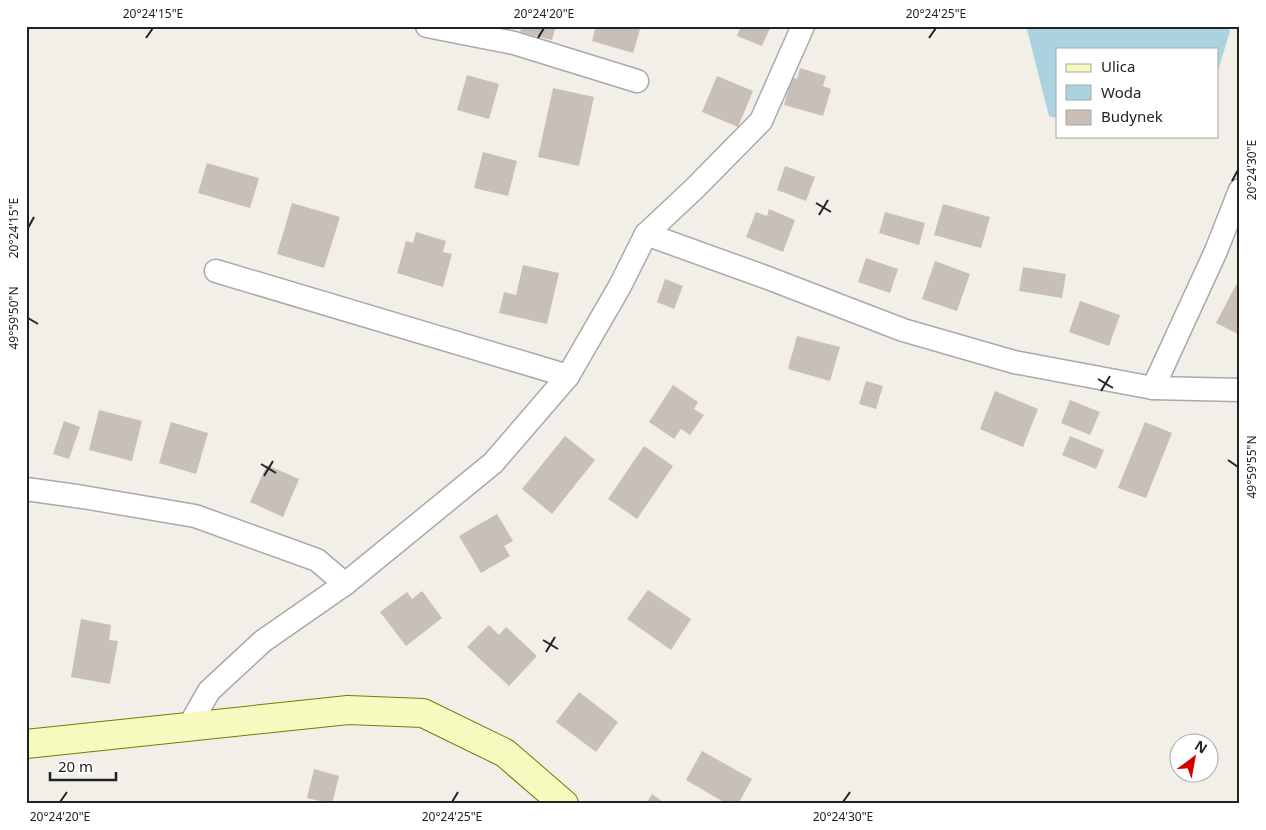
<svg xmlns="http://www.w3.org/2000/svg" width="1266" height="830" font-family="'Noto Sans',sans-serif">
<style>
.water{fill:#aad3df}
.building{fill:#c7bfb8}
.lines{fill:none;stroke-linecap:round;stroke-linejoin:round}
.street-casing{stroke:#a9a9a9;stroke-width:25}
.secondary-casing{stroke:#707d05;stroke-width:30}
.street{stroke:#fff;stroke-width:22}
.secondary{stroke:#f7fabf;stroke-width:28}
.ticks{fill:none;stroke:#222;stroke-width:2}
.neatline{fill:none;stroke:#222;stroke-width:2}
.ticks-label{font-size:12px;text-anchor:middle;fill:#222}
</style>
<rect width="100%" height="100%" fill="#f2efe9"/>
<path class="water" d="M1026,26H1226L1230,31L1217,74V49H1057V118L1049,116Z"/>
<g class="building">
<path d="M522,26H556L552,40L520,32Z"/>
<path d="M596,26H641L633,53L592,41Z"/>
<path d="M741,26H771L762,46L737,36Z"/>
<path d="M800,68L826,76L823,86L831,89L823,116L784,105L792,77L797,79Z"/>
<path d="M467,75L499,84L489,119L457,110Z"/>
<path d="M717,76L753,91L738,127L702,112Z"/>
<path d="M553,88L594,97L579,166L538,157Z"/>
<path d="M483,152L517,161L508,196L474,188Z"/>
<path d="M207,163L259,178L250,208L198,193Z"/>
<path d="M785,166L815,177L806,201L777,190Z"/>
<path d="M292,203L340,217L324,268L277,254Z"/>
<path d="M943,204L990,217L981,248L934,235Z"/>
<path d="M769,209L795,220L783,252L746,237L756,212L767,216Z"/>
<path d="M885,212L925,223L919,245L879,233Z"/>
<path d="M416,232L446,241L443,252L452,254L443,287L397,273L406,241L413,243Z"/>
<path d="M866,258L898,269L890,293L858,282Z"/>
<path d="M935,261L970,274L957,311L922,299Z"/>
<path d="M523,265L559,273L547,324L499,313L504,292L516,295Z"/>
<path d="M1023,267L1066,274L1062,298L1019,291Z"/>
<path d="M665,279L683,286L674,309L657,302Z"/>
<path d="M1236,285L1240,287V335L1216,323Z"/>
<path d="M1080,301L1120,315L1109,346L1069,332Z"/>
<path d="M797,336L840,347L830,381L788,369Z"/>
<path d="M866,381L883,386L876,409L859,404Z"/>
<path d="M673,385L698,402L694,409L704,415L690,435L681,429L674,439L649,422Z"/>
<path d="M995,391L1038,409L1023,447L980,429Z"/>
<path d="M1070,400L1100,412L1090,435L1061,423Z"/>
<path d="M99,410L142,421L132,461L89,450Z"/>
<path d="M64,421L80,427L69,459L53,454Z"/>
<path d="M171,422L208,433L196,474L159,463Z"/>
<path d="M1145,422L1172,433L1146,498L1118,488Z"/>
<path d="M565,436L595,460L552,514L522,489Z"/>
<path d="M1070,436L1104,450L1096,469L1062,455Z"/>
<path d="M644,446L673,466L637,519L608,499Z"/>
<path d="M267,465L299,479L283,517L250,502Z"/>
<path d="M497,514L513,541L504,546L510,556L481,573L459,536Z"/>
<path d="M648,590L691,619L671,650L627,619Z"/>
<path d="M422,591L442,618L406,646L380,612L407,592L412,599Z"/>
<path d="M81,619L111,625L109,640L118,641L110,684L71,677Z"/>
<path d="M489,625L499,635L506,627L537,656L509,686L467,647Z"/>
<path d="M579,692L618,722L596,752L556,722Z"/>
<path d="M702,751L752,779L738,804H727L686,780Z"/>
<path d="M314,769L339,776L332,804L307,798Z"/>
<path d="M652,794L666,804H646Z"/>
</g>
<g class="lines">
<g class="street-casing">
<g id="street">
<path d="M427,26L514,43L637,81"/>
<path d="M646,234L768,278L903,330L1014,362L1153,388L1240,390"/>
<path d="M216,271L568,376"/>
<path d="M1153,388L1216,251L1240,190"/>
<path d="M26,489L83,497L195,516L317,560L345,584"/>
<path d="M188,728L209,691L263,641L345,584L493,463L568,376L620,286L646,234L694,189L761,121L803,26"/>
</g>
</g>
<g class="secondary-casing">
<path id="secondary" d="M26,744L348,710L423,713L505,753L564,804"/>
</g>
<use href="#street" class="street"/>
<use href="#secondary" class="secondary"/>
</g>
<path class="ticks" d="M146,38L153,28M538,38L544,28M929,38L936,28M1232,181L1238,170M816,203L831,212M819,215L828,200M28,228L34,217M28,318L38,324M1098,379L1113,388M1101,391L1110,376M1228,460L1238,467M261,464L276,473M264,476L273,461M543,640L558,649M546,652L555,637M60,802L67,792M452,802L458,792M843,802L850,792"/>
<rect width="1266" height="830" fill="none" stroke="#ffffff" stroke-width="55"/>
<rect x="1056" y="48" width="162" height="90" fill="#ffffff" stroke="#a7a7a7"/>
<rect x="1066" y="64" width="25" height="8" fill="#f7fabf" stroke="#a7a7a7"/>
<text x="1101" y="72" font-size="15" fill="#222222">Ulica</text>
<rect x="1066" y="85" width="25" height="15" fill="#aad3df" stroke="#a7a7a7"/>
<text x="1101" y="98" font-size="15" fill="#222222">Woda</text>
<rect x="1066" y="110" width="25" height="15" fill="#c7bfb8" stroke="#a7a7a7"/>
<text x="1101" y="122" font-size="15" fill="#222222">Budynek</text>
<g transform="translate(1194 758) rotate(32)"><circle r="24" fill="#ffffff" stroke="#a7a7a7"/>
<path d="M0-4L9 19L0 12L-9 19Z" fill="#d40000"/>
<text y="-8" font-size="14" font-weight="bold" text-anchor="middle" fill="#222222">N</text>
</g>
<path d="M50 772v8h66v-8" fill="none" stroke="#222222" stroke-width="2.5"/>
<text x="58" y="772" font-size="15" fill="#222222" stroke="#ffffff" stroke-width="4" paint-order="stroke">20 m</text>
<rect x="28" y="28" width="1210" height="774" class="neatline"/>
<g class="ticks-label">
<text x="153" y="18">20°24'15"E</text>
<text x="544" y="18">20°24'20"E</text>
<text x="936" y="18">20°24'25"E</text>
<text transform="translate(1252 170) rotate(-90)" y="4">20°24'30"E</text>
<text transform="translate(14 228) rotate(-90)" y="4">20°24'15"E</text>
<text transform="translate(14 318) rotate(-90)" y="4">49°59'50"N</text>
<text transform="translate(1252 467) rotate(-90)" y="4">49°59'55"N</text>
<text x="60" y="821">20°24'20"E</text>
<text x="452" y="821">20°24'25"E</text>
<text x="843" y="821">20°24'30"E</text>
</g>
</svg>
